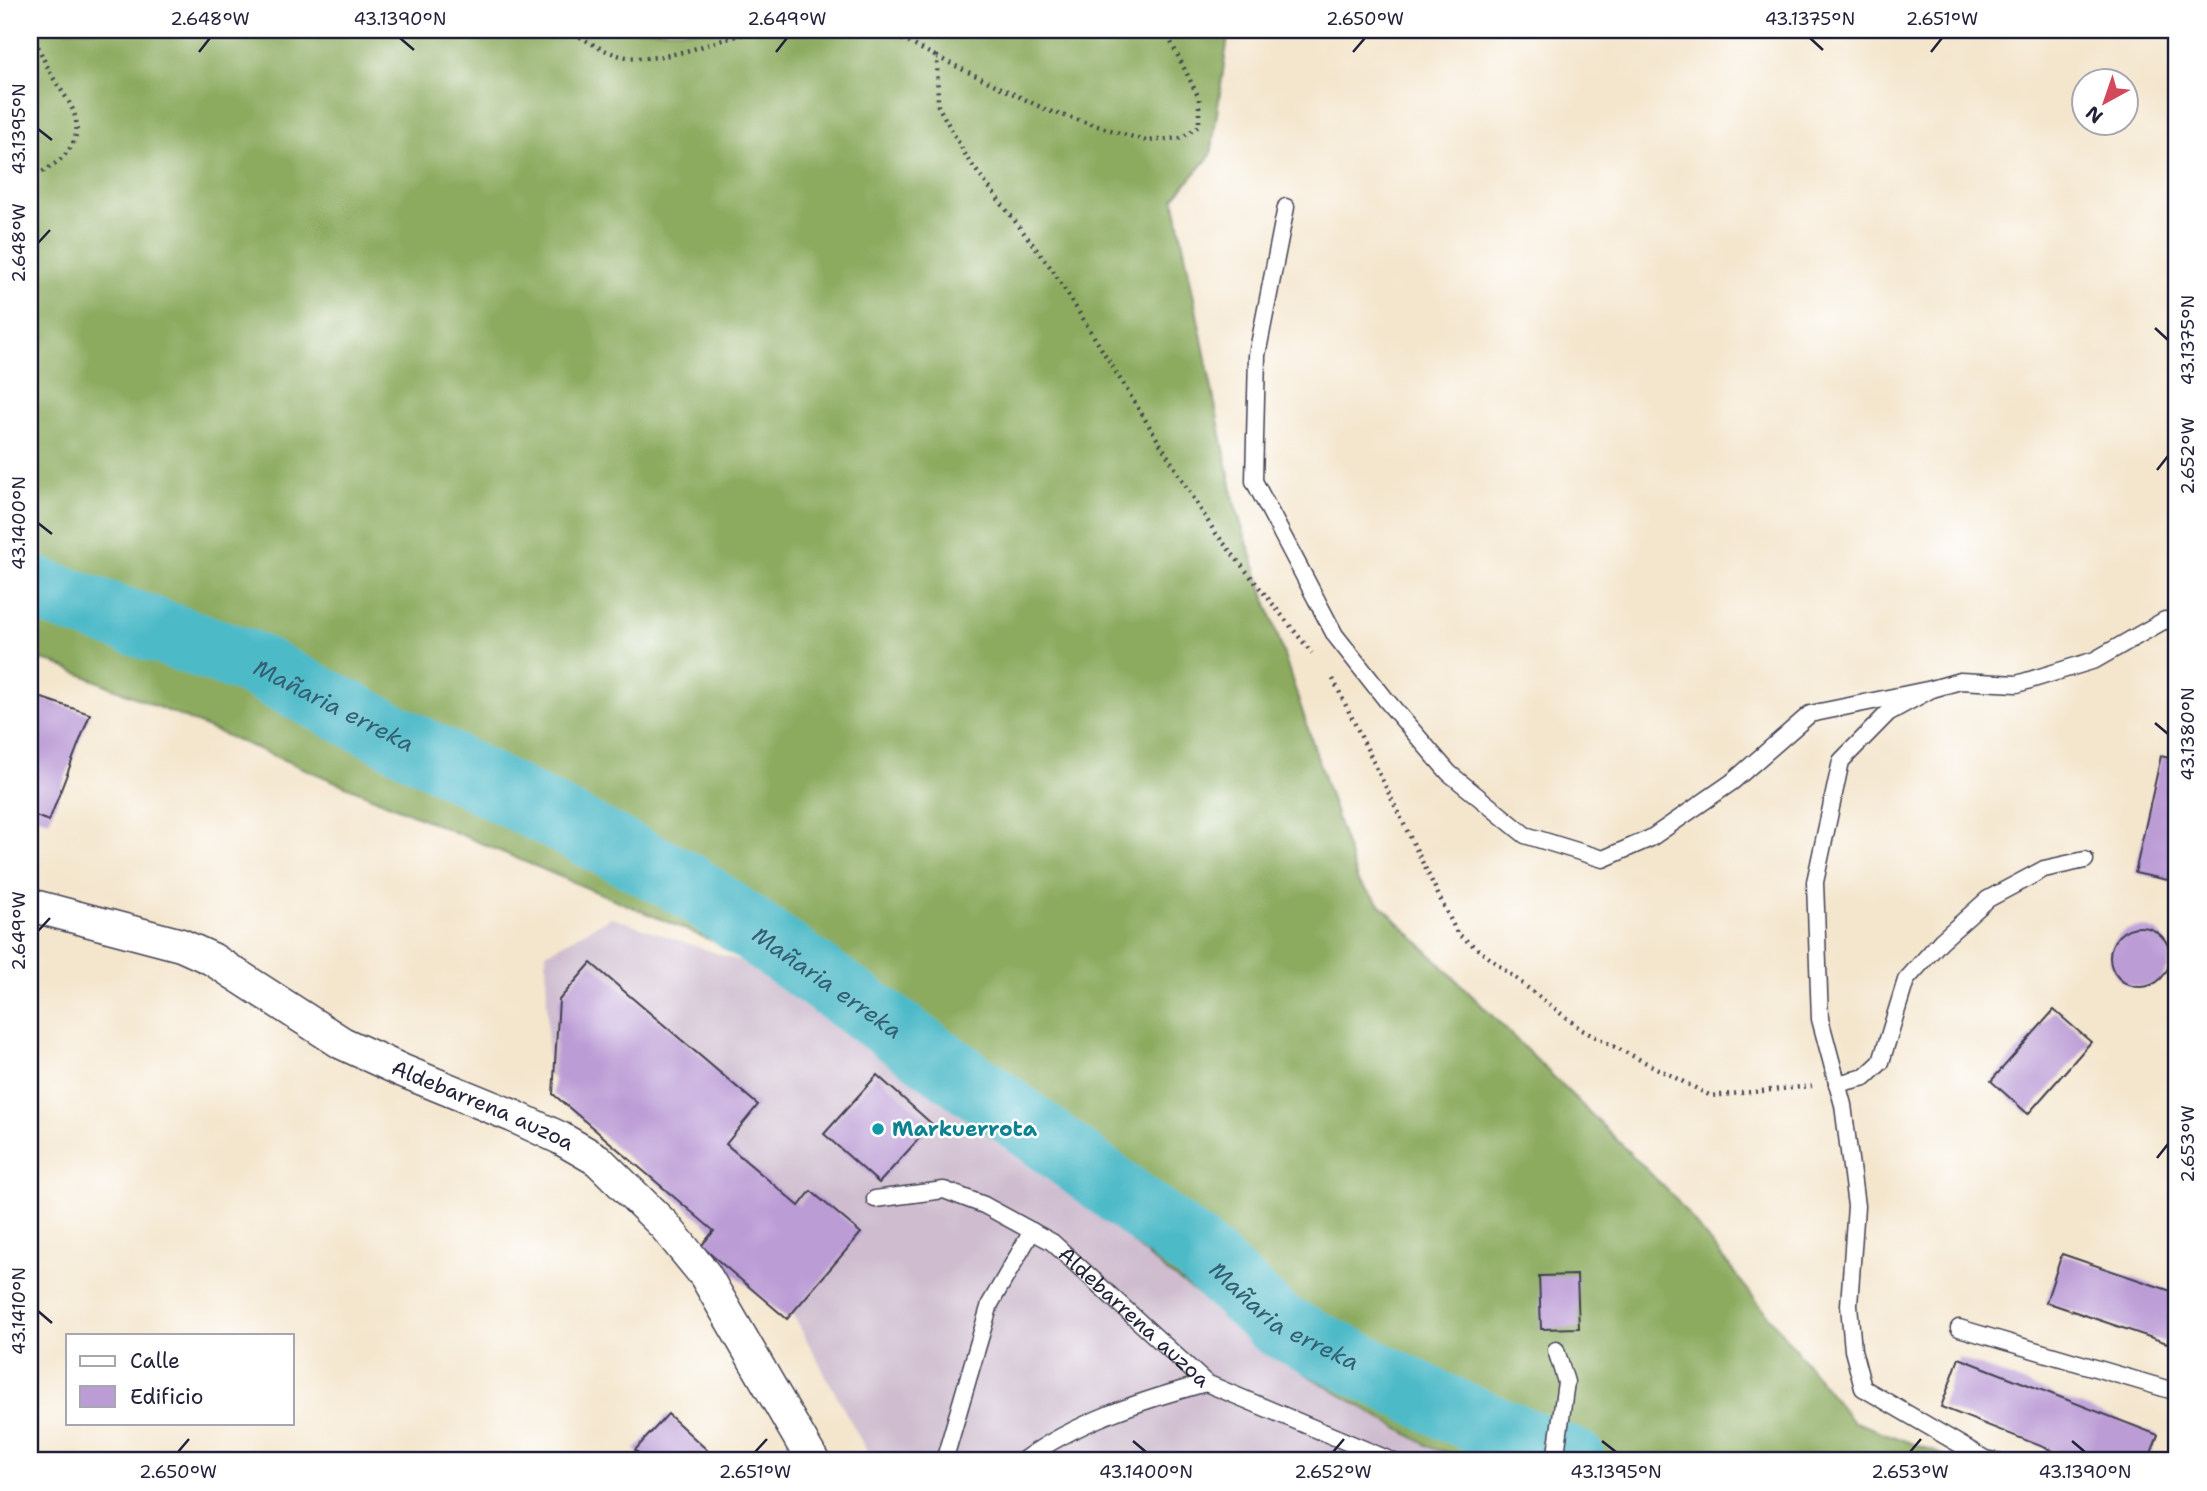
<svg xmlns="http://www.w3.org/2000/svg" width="2207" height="1491" font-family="'Shantell Sans',sans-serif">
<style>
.industrial{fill:#cfbdcf}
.forest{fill:#8cab5e;stroke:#57664c;stroke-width:2}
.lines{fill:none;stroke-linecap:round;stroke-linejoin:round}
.river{stroke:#4ebac8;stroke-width:65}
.building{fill:#bb9cd5}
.lane-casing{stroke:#423f51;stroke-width:19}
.street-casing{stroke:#423f51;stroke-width:35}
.path{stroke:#423f51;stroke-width:4.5;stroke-dasharray:2 5;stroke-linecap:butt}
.lane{stroke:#fff;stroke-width:16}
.street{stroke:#fff;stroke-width:32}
.ticks{fill:none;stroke:#22223b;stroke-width:2.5}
.culture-dot{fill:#0f9aa8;stroke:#fff;stroke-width:2.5}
.labels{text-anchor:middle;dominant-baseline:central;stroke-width:5;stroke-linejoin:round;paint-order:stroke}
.street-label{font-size:21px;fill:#22223b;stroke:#fff}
.culture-label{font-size:21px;font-weight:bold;fill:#0d838f;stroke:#fff;text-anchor:start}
.water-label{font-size:23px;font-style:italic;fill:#345f73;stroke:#fff}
.neatline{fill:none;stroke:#22223b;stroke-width:2.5}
.ticks-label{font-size:18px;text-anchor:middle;fill:#22223b}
</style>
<rect width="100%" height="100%" fill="#fff"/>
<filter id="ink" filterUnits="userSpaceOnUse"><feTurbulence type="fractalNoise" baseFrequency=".0143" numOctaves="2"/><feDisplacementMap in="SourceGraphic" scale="14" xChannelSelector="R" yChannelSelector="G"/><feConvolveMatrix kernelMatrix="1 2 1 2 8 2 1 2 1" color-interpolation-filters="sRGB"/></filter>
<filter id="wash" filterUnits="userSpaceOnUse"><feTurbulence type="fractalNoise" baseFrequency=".00686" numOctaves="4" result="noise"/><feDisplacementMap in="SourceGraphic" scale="28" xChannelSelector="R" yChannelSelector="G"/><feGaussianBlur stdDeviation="1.57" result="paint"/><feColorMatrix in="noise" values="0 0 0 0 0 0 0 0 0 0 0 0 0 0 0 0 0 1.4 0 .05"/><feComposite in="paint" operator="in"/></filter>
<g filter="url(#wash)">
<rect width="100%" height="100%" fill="#f4e6cd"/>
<path class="industrial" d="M611,917L850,999L1166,1271L1307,1375L1432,1448L1479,1461H872L756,1246L548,1074L546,953Z"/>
<path class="forest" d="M30,30H1229L1211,155L1174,198L1235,505L1358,882L1674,1197L1852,1421L1959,1461H1479L1432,1448L1307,1375L1166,1271L850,999L54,663L30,658Z"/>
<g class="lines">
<path class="river" id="s1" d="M30,587L248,662L688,885L999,1103L1196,1250L1276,1324L1454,1411L1574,1461"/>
</g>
<g id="blocks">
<g class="building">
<path d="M30,694L90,714L49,821L30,814Z"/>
<path d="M2161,756L2177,760V882L2135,873Z"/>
<circle cx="2140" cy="957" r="30"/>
<path d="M591,963L758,1105L726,1144L799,1206L811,1191L861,1233L787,1319L701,1246L714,1231L553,1094L559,1000Z"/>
<path d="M2054,1010L2091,1042L2028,1114L1991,1081Z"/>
<path d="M877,1075L932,1124L879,1183L824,1134Z"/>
<path d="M2062,1254L2177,1293V1316L2167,1343L2046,1302Z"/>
<path d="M1577,1275L1579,1328L1541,1329L1539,1276Z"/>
<path d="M1959,1358L2158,1435L2148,1461H2079L1941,1407Z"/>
<path d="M668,1414L707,1450L696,1461H647L635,1450Z"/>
</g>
</g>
</g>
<g filter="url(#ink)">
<use href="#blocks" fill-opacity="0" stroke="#423f51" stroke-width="2"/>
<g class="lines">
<g class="lane-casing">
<g id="lane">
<path d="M1286,207L1257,355L1254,481L1335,635L1387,701L1449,773L1525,835L1603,859L1651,838L1732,782L1810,714L1932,689"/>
<path d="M1837,1084L1865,1077L1881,1062L1906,980L1941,941L1988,899L2044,869L2085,860"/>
<path id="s2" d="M875,1199L944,1190L984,1205L1052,1242L1206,1383L1392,1461"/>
<path d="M1959,1328L2177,1392"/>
<path d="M944,1461L990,1304L1032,1231"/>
<path d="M1022,1461C1076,1422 1142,1400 1206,1383"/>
<path d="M1555,1461L1566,1382L1556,1350"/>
<path d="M1996,1461L1985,1459L1863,1388L1853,1350L1849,1305L1856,1206L1843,1105L1820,1019L1815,882L1841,761L1888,713L1932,689L1960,681L2017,684L2095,660L2165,620L2177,624"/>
</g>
</g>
<g class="street-casing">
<g id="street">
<path id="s3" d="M30,905L181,945L212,959L342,1043L403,1071L513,1116L560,1138L598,1160L664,1225L705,1275L813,1461"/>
</g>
</g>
<g class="path">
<path d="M568,30C586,40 606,54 627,57C664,62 699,46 734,37C746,33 759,32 771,30"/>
<path d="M798,30L898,37L937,57"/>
<path d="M1165,30L1199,98V126L1181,138L1146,141L1049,111L937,57L938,106L969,161L1054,272L1214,531L1312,653"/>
<path d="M30,178C59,165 88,143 72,108C66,95 55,83 49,70C42,57 37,43 31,30"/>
<path d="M1333,679L1457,933L1582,1030L1711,1096L1812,1086"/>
</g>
<use href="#lane" class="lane"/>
<use href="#street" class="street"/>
</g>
</g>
<path class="ticks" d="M400,38L414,50M1810,38L1823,50M199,52L210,38M776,52L787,38M1353,52L1365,38M1931,52L1942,38M38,129L52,140M38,243L50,230M2155,328L2168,340M2157,470L2168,456M38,523L52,534M2155,723L2168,734M38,931L50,918M2157,1158L2168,1144M38,1311L52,1323M1133,1441L1146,1452M1602,1441L1616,1452M2072,1441L2085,1452M178,1452L189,1439M755,1452L767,1439M1333,1452L1344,1439M1910,1452L1921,1439"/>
<circle class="culture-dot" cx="878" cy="1129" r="7"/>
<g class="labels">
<g class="street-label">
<text stroke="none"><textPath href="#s3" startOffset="499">Aldebarrena auzoa</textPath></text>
<text stroke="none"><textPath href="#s2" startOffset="301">Aldebarrena auzoa</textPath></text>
</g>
<g class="culture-label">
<text x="892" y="1129">Markuerrota</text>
</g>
<g class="water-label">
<text stroke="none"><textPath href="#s1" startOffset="327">Mañaria erreka</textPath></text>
<text stroke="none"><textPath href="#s1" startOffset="894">Mañaria erreka</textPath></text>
<text stroke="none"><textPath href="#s1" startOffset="1461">Mañaria erreka</textPath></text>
</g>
</g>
<rect width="2207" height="1491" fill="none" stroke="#fff" stroke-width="77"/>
<rect x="66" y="1334" width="228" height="91" fill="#ffffff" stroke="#a7a7b1" stroke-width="2"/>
<rect x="80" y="1356" width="35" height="10" fill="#ffffff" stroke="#a7a7b1" stroke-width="2"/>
<text x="130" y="1368" font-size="21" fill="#22223b">Calle</text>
<rect x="80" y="1386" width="35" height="21" fill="#bb9cd5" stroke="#a7a7b1" stroke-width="2"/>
<text x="130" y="1404" font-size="21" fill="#22223b">Edificio</text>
<g transform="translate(2105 102) rotate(220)"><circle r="33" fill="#ffffff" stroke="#a7a7b1" stroke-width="2"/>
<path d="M0-5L12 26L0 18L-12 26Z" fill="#d1495b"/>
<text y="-10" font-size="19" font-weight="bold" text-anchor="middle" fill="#22223b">N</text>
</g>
<rect x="38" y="38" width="2130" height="1414" class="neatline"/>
<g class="ticks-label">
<text x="210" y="25">2.648°W</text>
<text x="400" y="25">43.1390°N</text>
<text x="787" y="25">2.649°W</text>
<text x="1365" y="25">2.650°W</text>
<text x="1810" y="25">43.1375°N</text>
<text x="1942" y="25">2.651°W</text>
<text transform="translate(19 129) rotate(-90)" y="6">43.1395°N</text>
<text transform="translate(19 243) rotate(-90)" y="6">2.648°W</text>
<text transform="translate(2188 340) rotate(-90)" y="6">43.1375°N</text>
<text transform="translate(2188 456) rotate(-90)" y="6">2.652°W</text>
<text transform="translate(19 523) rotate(-90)" y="6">43.1400°N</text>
<text transform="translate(2188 734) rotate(-90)" y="6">43.1380°N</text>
<text transform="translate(19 931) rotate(-90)" y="6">2.649°W</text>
<text transform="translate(2188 1144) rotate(-90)" y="6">2.653°W</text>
<text transform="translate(19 1311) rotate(-90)" y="6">43.1410°N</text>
<text x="178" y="1478">2.650°W</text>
<text x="755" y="1478">2.651°W</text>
<text x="1146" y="1478">43.1400°N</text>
<text x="1333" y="1478">2.652°W</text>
<text x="1616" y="1478">43.1395°N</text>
<text x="1910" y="1478">2.653°W</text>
<text x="2085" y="1478">43.1390°N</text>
</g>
</svg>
